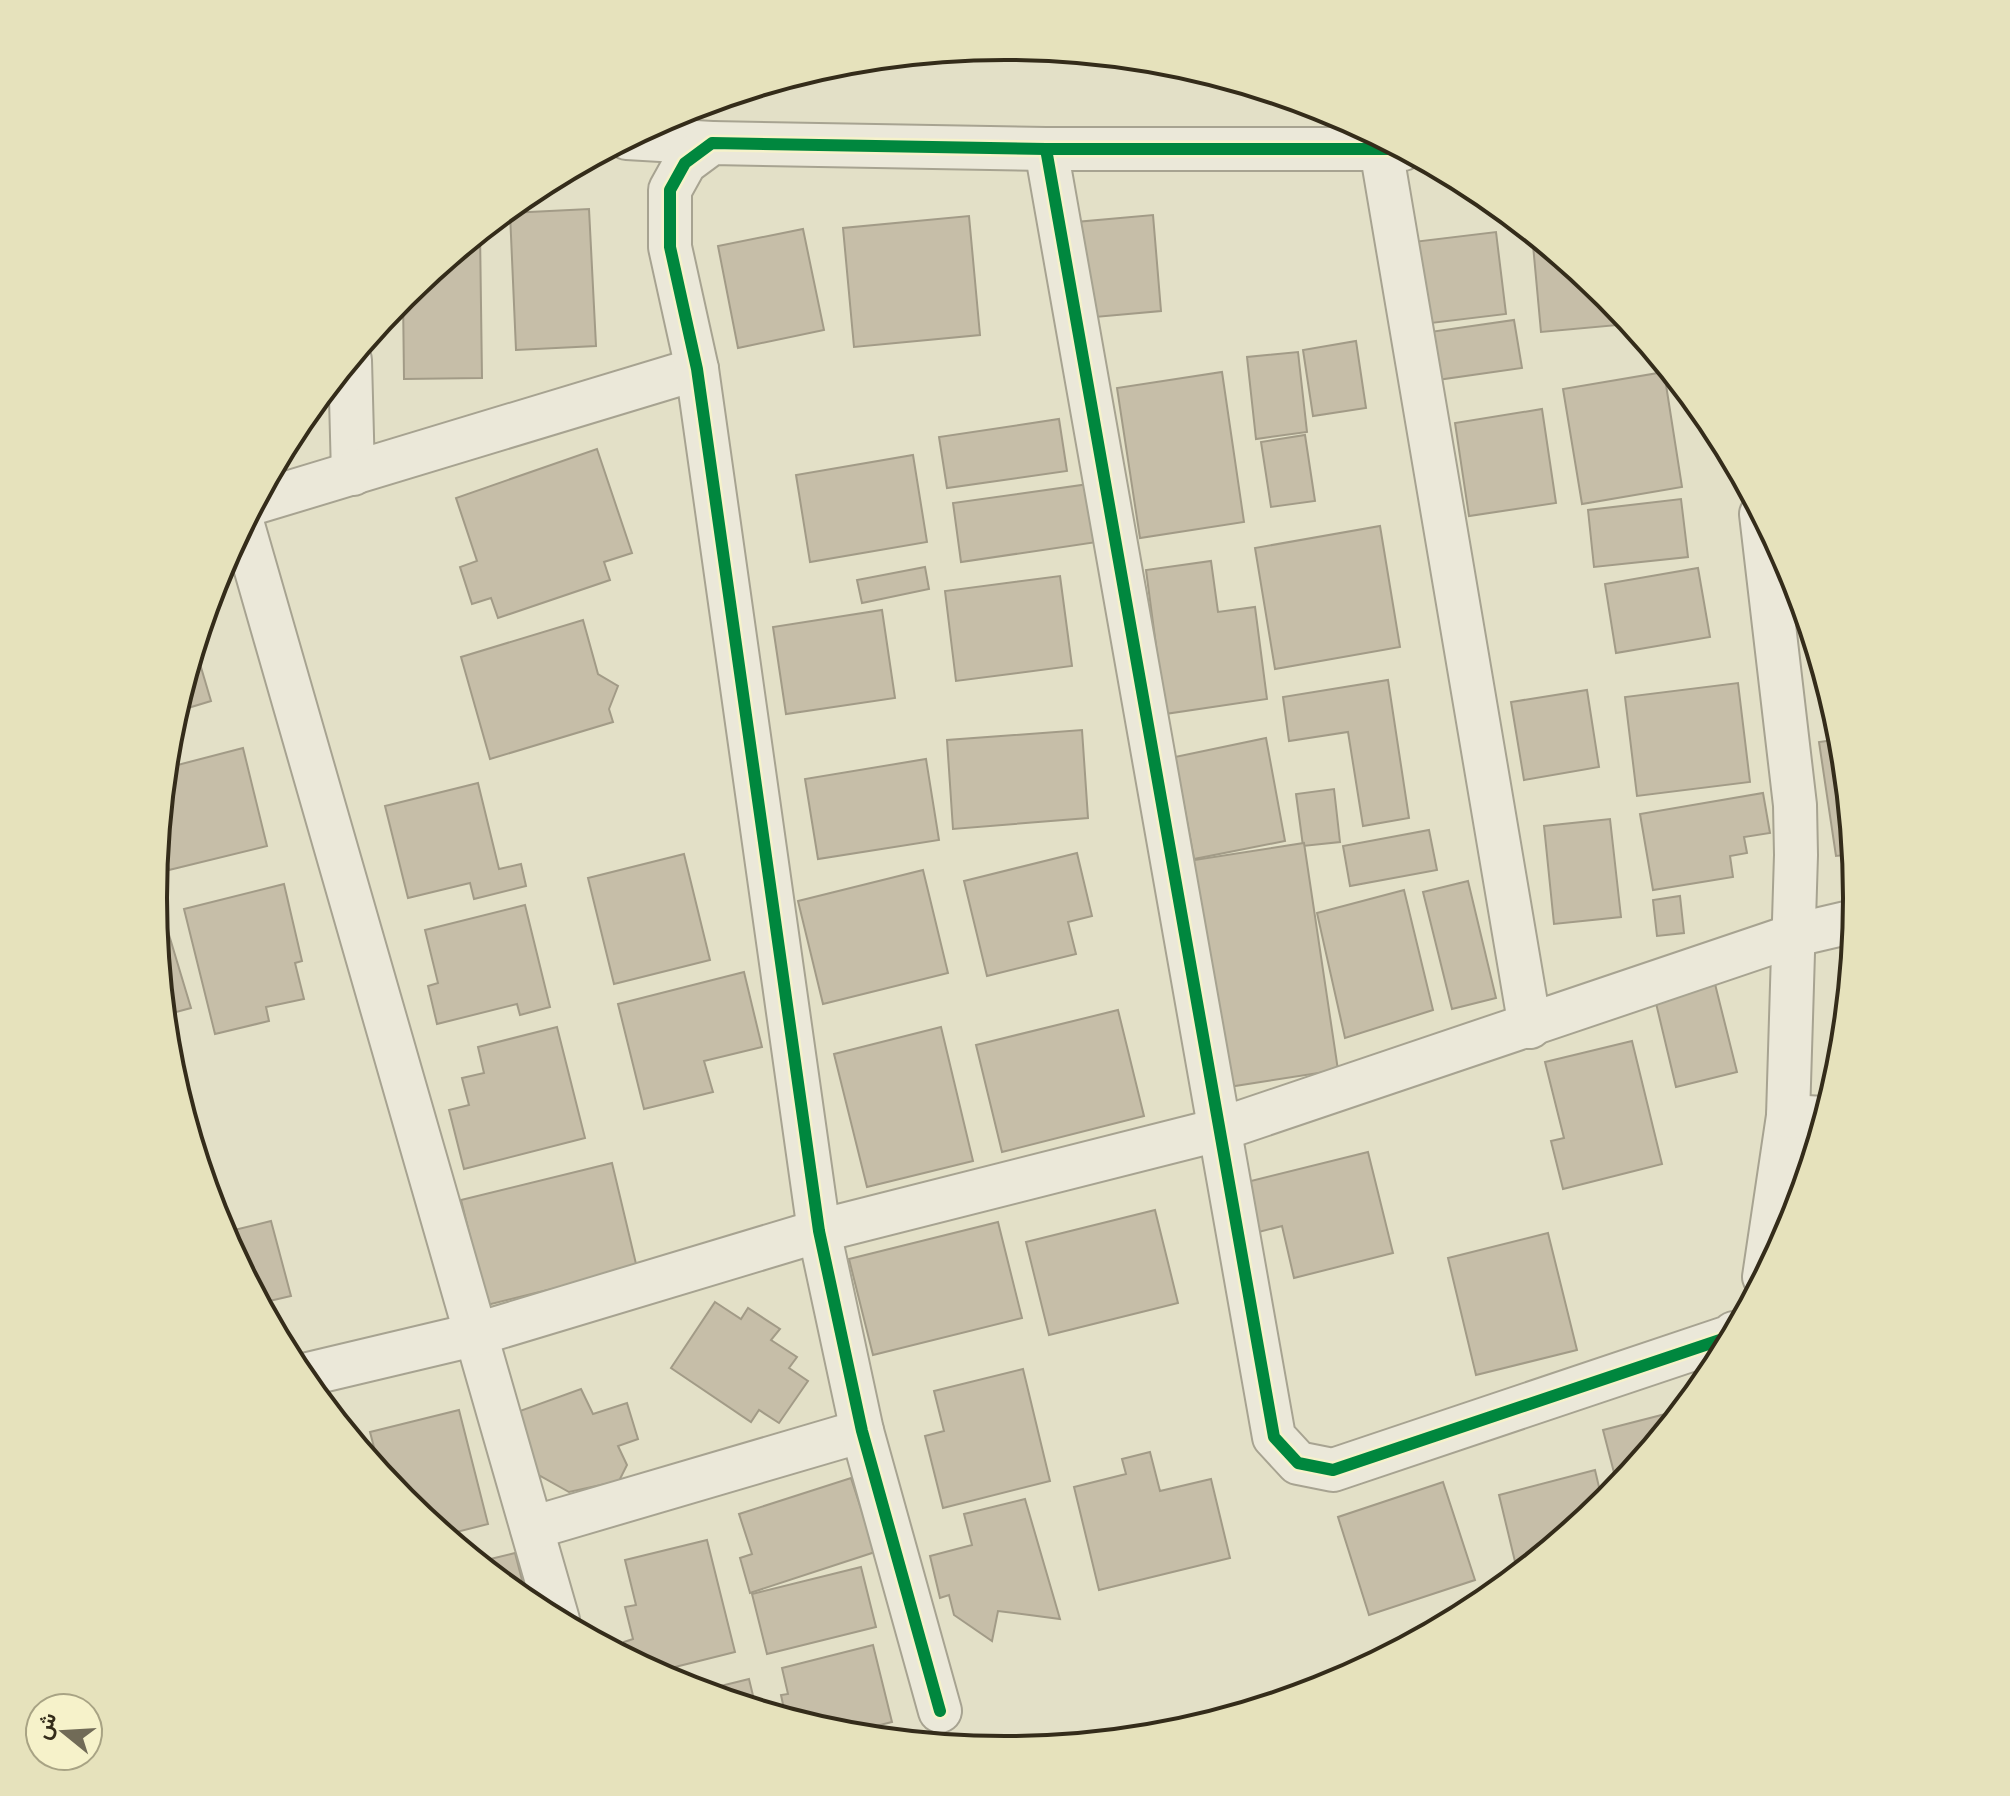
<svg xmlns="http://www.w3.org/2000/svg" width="2010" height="1796" font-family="'Crimson Pro',Vazirmatn,serif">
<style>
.building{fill:#c6bea8;stroke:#a29b87;stroke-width:2}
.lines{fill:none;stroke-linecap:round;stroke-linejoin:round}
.minor-casing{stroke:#a7a391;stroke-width:46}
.minor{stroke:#ebe8d9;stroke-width:42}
.cycleway-casing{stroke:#f6f2ca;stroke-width:17}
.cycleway{stroke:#00873e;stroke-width:12}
.rim{fill:none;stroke:#342c1a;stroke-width:4}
</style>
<rect width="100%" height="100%" fill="#e3e0c7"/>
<g class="building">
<path d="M589,209L596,346L516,350L510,213Z"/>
<path d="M1153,215L1161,311L1084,318L1076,222Z"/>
<path d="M969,216L980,335L854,347L843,228Z"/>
<path d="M803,229L824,330L738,348L718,246Z"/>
<path d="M480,232L482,378L404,379L403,296Z"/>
<path d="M1496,232L1506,314L1423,324L1413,242Z"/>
<path d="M1532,234L1608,296L1629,324L1541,332Z"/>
<path d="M1514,320L1522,368L1437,380L1430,332Z"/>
<path d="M1356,341L1366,408L1313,416L1303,350Z"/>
<path d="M1298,352L1307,432L1256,439L1247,357Z"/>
<path d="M1222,372L1244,522L1140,538L1117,388Z"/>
<path d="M1664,372L1682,487L1582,504L1563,389Z"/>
<path d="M1542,409L1556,503L1469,516L1455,423Z"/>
<path d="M1059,419L1067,471L947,488L939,437Z"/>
<path d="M1305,435L1315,501L1271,507L1261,442Z"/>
<path d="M597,449L632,553L604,562L610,580L498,618L491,598L472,604L460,567L477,561L456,498Z"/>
<path d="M913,455L927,542L810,562L796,475Z"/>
<path d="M1089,484L1097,542L961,562L953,503Z"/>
<path d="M1681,499L1688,557L1594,567L1588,510Z"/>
<path d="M1380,526L1400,647L1275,669L1255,548Z"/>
<path d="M1211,561L1218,612L1255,607L1267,699L1165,714L1146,570Z"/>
<path d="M925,567L929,589L862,603L857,580Z"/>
<path d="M1698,568L1710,637L1616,653L1605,584Z"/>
<path d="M1060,576L1072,666L956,681L945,591Z"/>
<path d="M882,610L895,698L786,714L773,627Z"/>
<path d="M583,620L598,674L618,686L609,709L613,722L490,759L461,657Z"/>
<path d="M195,647L211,701L175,712Z"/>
<path d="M1388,680L1409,818L1363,826L1348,732L1289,741L1283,697Z"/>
<path d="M1738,683L1750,782L1637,796L1625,697Z"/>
<path d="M1587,690L1599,767L1524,780L1511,702Z"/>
<path d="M1082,730L1088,818L953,829L947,740Z"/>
<path d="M1266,738L1285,841L1194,859L1175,757Z"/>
<path d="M1841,739L1853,854L1836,856L1819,742Z"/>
<path d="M243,748L267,846L169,870L160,832L166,768Z"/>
<path d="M926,759L939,840L818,859L805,779Z"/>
<path d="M478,783L499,869L521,864L526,886L474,899L470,883L408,898L385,806Z"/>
<path d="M1334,789L1340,842L1303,846L1296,794Z"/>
<path d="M1763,793L1770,833L1744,837L1747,853L1730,856L1733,877L1653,890L1640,814Z"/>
<path d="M1610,819L1621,917L1554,924L1544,826Z"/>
<path d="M1429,830L1437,870L1350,886L1343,846Z"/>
<path d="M1304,843L1338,1070L1222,1088L1188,861Z"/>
<path d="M1077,853L1092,916L1068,922L1076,954L987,976L964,881Z"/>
<path d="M684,854L710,960L614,984L588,878Z"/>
<path d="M923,870L948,973L823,1004L798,901Z"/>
<path d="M1468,881L1496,998L1452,1009L1423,892Z"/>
<path d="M284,884L302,961L295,963L304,999L266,1007L269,1021L215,1034L184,909Z"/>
<path d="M154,885L191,1008L165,1015L153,898Z"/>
<path d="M1404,890L1433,1010L1345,1038L1317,913Z"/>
<path d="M1680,896L1684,933L1657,936L1653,900Z"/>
<path d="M525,905L550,1007L520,1015L517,1004L437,1024L428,986L438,983L425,930Z"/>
<path d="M744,972L762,1047L704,1061L713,1092L644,1109L618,1004Z"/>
<path d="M1715,984L1737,1072L1676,1087L1655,999Z"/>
<path d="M1118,1010L1144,1116L1002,1152L976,1045Z"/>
<path d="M557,1027L585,1138L464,1169L449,1110L469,1105L462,1078L484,1073L478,1047Z"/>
<path d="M941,1027L973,1161L867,1187L834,1054Z"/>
<path d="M1632,1041L1662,1164L1563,1189L1551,1141L1564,1138L1545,1062Z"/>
<path d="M1368,1152L1393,1253L1294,1278L1282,1226L1251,1234L1239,1184Z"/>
<path d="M612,1163L637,1268L487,1305L461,1200Z"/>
<path d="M1155,1210L1178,1303L1049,1335L1026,1242Z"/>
<path d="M271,1221L291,1296L265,1302L266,1315L222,1233Z"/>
<path d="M998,1222L1022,1318L873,1355L849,1259Z"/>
<path d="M1548,1233L1577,1350L1476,1375L1448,1258Z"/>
<path d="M715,1302L741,1319L748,1308L780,1329L771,1340L797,1357L789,1368L808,1381L779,1423L759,1410L751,1422L671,1368Z"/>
<path d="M1023,1369L1050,1481L943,1508L925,1436L944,1431L934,1391Z"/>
<path d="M581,1389L593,1414L627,1403L638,1439L618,1446L627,1465L619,1481L569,1492L537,1474L517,1412Z"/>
<path d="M459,1410L488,1524L445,1535L402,1500L381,1474L370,1432Z"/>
<path d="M1681,1410L1618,1488L1603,1430Z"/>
<path d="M1150,1452L1160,1491L1211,1479L1230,1558L1099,1590L1074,1487L1126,1474L1122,1459Z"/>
<path d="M1595,1470L1603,1504L1518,1574L1499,1495Z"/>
<path d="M851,1478L875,1552L750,1593L740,1558L752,1554L739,1514Z"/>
<path d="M1443,1482L1475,1580L1369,1615L1338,1517Z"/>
<path d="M1025,1499L1060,1619L998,1611L992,1641L954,1615L949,1595L940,1598L930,1556L972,1545L964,1514Z"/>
<path d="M707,1540L735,1652L655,1672L653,1666L646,1668L627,1658L624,1642L633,1639L625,1607L636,1605L625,1560Z"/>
<path d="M515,1553L528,1603L478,1562Z"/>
<path d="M861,1567L876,1627L767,1654L752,1594Z"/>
<path d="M873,1645L892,1722L844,1734L786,1718L781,1695L788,1694L782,1668Z"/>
<path d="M749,1679L756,1708L700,1691Z"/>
</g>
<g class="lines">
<g class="minor-casing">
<g id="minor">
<path d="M627,138L712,143"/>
<path d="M1046,149L1274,1437L1298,1463L1333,1470L1729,1337L1734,1333"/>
<path d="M1381,149L1530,1027"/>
<path d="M350,360L353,474"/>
<path d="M254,503L697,369"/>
<path d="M1761,514L1795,805L1796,855L1788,1116L1764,1277"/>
<path d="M243,525L558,1620"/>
<path d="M1788,1116L1824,1118"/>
<path d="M300,1376L477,1334L819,1231L1218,1130L1795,935L1855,921"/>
<path d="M532,1528L862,1431"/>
<path d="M940,1711L862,1431L819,1231L697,369L670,247V190L685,163L712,143L1046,149H1403"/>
</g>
</g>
<use href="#minor" class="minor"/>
<g class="cycleway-casing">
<g id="cycleway">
<path d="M1046,149L1274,1437L1298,1463L1333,1470L1729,1337L1734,1333"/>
<path d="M940,1711L862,1431L819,1231L697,369L670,247V190L685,163L712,143L1046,149H1403"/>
</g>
</g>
<use href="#cycleway" class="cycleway"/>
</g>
<path d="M0 0H2010V1796H0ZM167 898a838 838 0 1 1 1676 0a838 838 0 1 1-1676 0Z" fill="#e6e2bc" fill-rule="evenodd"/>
<path class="rim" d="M167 898a838 838 0 1 1 1676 0a838 838 0 1 1-1676 0Z"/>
<g transform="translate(64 1732) rotate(288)"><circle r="38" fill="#f6f2ca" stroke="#a8a384" stroke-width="2"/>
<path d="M0-6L14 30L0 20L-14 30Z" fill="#716b57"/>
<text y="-12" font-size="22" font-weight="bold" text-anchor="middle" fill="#342c1a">ش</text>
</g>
</svg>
